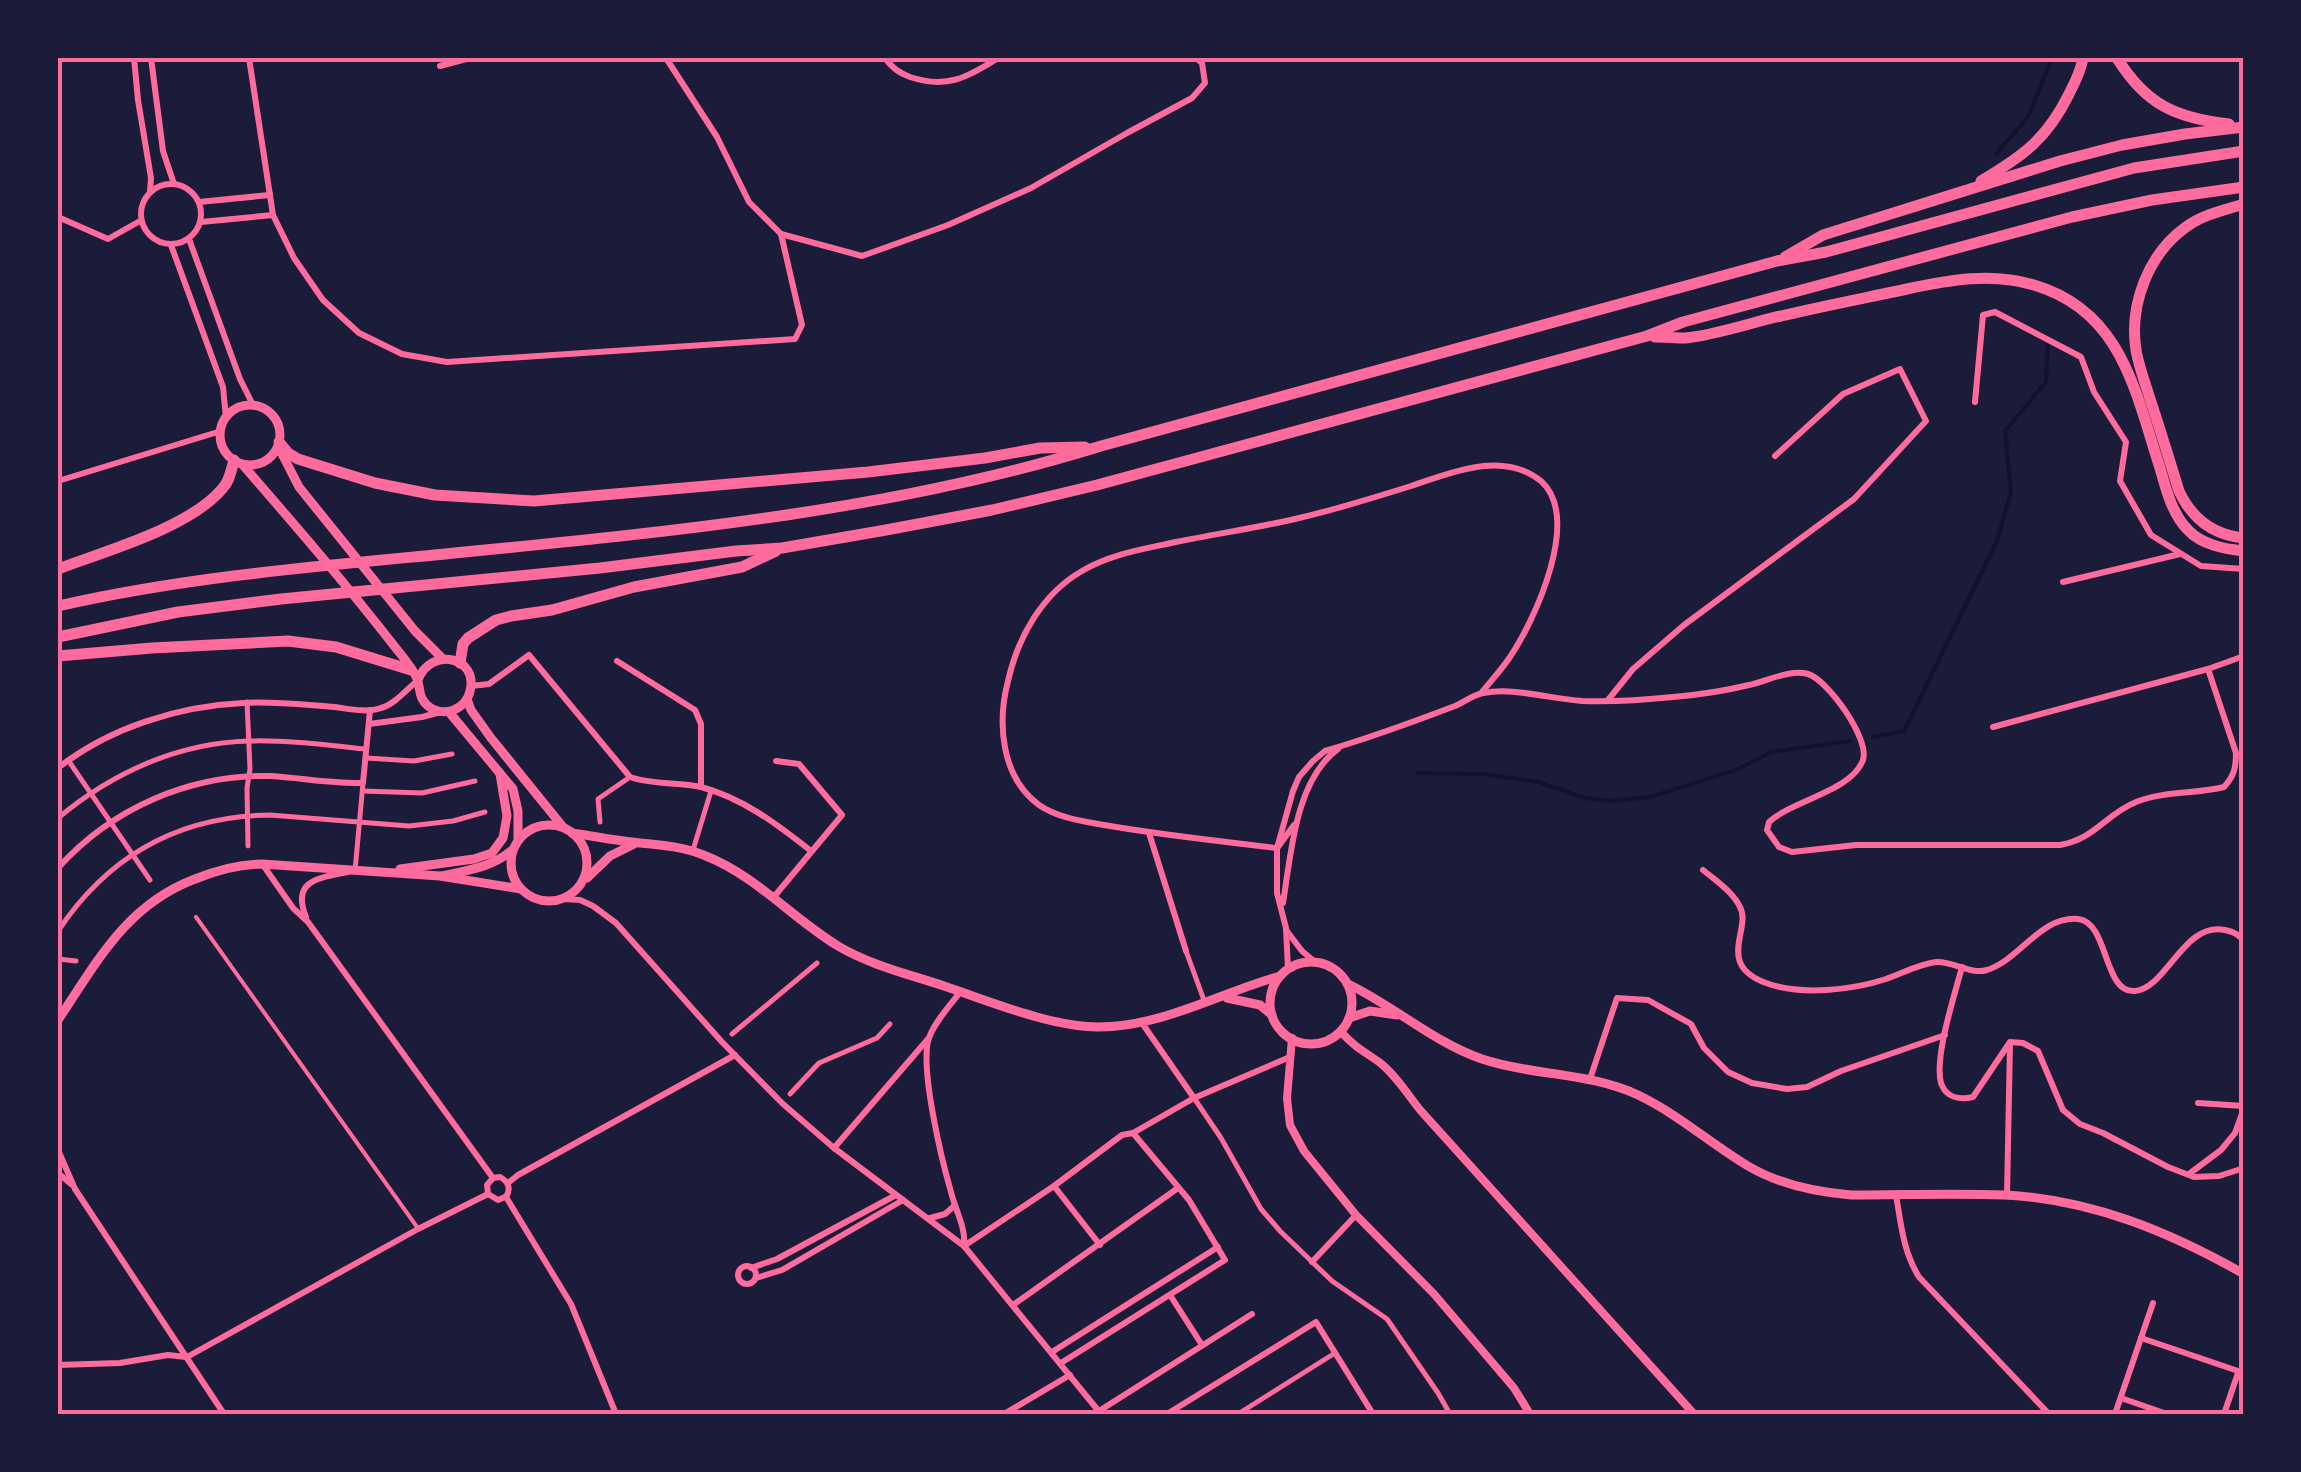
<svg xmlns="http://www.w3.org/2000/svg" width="2301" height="1472" font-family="Cabin,sans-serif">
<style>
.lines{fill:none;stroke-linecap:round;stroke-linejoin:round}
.stream{stroke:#12122b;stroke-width:4}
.service{stroke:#ff6b9d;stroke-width:4}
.pedestrian{stroke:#ff6b9d;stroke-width:5}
.minor{stroke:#ff6b9d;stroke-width:6}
.tertiary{stroke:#ff6b9d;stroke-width:8}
.secondary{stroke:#ff6b9d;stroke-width:9}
.motorway{stroke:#ff6b9d;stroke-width:11}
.neatline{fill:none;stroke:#ff6b9d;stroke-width:4}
</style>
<rect width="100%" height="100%" fill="#1b1b3a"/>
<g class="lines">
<g class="stream">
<path d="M1996,154L2028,117L2052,58"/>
<path d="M1873,737L1904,731L1997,541L2011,492L2005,431L2046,382L2048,345"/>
<path d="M1417,773L1483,774L1538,782L1585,798L1610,801L1650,797L1736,770L1771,752L1850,741"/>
</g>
<path class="service" d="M196,917L417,1227"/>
<g class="pedestrian">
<path d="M247,702L250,769L247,788L248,846"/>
<path d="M366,758L414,761L452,754"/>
<path d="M68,760L150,880"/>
<path d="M363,791L422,793L475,781"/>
<path d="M58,818C112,773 177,743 249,741C288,740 327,745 365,749"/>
<path d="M600,822L598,799L630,777"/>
<path d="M693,850L711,791"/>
<path d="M355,871L363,783"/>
<path d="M58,931C108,856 179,816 270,815L409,826L453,821L485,812"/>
<path d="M1186,951L1205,1003"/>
<path d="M58,959L76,961"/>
<path d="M732,1034L817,963"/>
<path d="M790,1094L819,1063L877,1038L890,1024"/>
<path d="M1194,1098L1221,1138L1261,1209L1280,1231L1332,1281L1387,1319L1438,1393L1450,1414"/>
<path d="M1238,1414L1335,1353"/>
</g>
<g class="minor">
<path d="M134,58L138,100L151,178L150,192"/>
<path d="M151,58L163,151L174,184"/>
<path d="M249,58L273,215L294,258L323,300L359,333L402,354L447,362L795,339L802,325L781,234"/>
<path d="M666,58L717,137L749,202L781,234L862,256L948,225L1031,188L1127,133L1192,98L1205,83L1202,63L1196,58"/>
<path d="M885,58C891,67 899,73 910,77C946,89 967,78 998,58"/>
<path d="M440,66L470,58"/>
<circle cx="171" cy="214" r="30"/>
<path d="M199,202L270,195"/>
<path d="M58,217L108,239L140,221"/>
<path d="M201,222L273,215"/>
<path d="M189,239L240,379L253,405"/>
<path d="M171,245L223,387L226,418"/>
<path d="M1975,402L1983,315L1995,312L2081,357L2094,392L2126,442L2120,481L2151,535L2201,566L2244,569"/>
<path d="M58,481L221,431"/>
<path d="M2063,582L2180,554"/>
<path d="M617,661L695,710L701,724V787"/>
<path d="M471,686L489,684L529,655L630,777C652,785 678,782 701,787C743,798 778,825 811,851"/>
<path d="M1608,700L1633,669L1684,625L1854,499L1926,421L1900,369L1843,394L1775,456"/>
<path d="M369,724L422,717L441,712"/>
<path d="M1993,727L2208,669L2244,656"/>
<path d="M58,768C109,728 178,706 243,703C274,701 305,705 335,707C350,709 367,713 381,708C395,704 406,690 417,681"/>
<path d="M1149,833L1186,951"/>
<path d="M1278,847L1294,825"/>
<path d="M1277,848C1219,841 1161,835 1104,825C1082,821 1058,818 1039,805C1001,777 997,723 1008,681C1018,637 1042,594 1082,571C1110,554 1144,549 1176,542C1215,534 1255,528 1295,519C1334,510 1373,498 1411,486C1435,478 1459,469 1484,466C1504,464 1525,468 1541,481C1582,518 1535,620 1510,657C1502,669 1491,681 1482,692"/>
<path d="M263,865L293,908L308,922L493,1178"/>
<path d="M58,868C112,808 190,774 271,776C302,778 333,784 363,783L370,710"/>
<path d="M1703,870C1715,880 1733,892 1740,907C1752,929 1715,964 1766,983C1800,996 1853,990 1886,979C1903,973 1919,964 1936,962C1954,961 1970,975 1987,970C2021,959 2040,916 2078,919C2109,922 2103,994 2135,991C2167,988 2184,921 2225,930C2234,932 2238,934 2244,941"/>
<path d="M773,898L842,815L799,764L776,761"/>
<path d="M564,899L580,900L593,906L616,923L722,1042L783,1104L834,1148L964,1246L1101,1414"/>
<path d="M1283,903C1291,855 1295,780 1338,749"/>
<path d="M306,917C291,880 319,878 348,872"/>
<path d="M1286,930L1302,951L1315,962"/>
<path d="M1962,967C1955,994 1934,1057 1941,1083C1946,1098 1960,1100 1973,1097L2010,1042L2023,1043L2038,1051L2063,1110L2080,1124L2103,1133L2168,1167L2194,1177L2219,1176L2244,1168"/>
<path d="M1288,969L1286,928L1277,893V848L1293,791L1299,777L1313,761L1325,751C1369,738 1413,722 1455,706C1464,702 1473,695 1483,693C1515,687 1550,699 1582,701C1612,702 1644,700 1673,697C1698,695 1724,691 1749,685C1767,681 1790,669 1808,674C1828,680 1870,739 1863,760C1852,791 1793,800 1769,822L1767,830L1779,847L1792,852L1856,845H2060C2095,839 2106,814 2136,802C2163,791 2196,794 2224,787C2234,776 2236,768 2236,753L2208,669"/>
<path d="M960,992C950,1006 935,1021 929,1038C919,1066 942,1161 951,1192C955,1209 966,1228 964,1245"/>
<path d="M1142,1023L1194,1098"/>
<path d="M1590,1079L1617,998L1648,1000L1691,1024L1704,1048L1728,1072L1752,1083L1787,1089L1807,1087L1841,1071L1945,1035"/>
<path d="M2198,1103L2244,1106"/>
<path d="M834,1148L928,1039"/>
<path d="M58,1150L75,1189L224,1414"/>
<path d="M58,1173L71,1184"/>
<path d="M2189,1174L2221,1150L2235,1133L2244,1108"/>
<path d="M493,1178L487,1185L488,1194L498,1200L505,1197"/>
<path d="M493,1178L500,1177C509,1182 511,1189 506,1197"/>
<path d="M508,1183L518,1175L735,1055"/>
<path d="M1054,1186L1100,1245"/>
<path d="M1896,1195C1901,1224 1903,1251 1919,1277L2049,1414"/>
<path d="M2007,1195L2010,1044"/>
<path d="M506,1197L571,1304L616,1414"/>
<path d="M930,1218L945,1214L954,1206"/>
<path d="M964,1246L1054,1186L1122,1135L1133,1133L1194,1098L1290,1057"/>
<path d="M1312,1262L1356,1215"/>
<circle cx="747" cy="1275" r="9"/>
<path d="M751,1268L777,1259L896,1195"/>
<path d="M756,1278L782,1270L903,1200"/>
<path d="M1170,1295L1202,1345"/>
<path d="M1013,1305L1178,1188"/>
<path d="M2141,1338L2244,1373"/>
<path d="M1052,1352L1218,1247"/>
<path d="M187,1357L418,1229L488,1194"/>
<path d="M1061,1363L1225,1260L1189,1200L1133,1133"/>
<path d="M58,1365L120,1363L168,1355L186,1357"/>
<path d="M2121,1398L2167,1414"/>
<path d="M1099,1411L1252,1314"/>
<path d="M1004,1414L1070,1375"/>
<path d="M1167,1414L1316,1322L1373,1414"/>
<path d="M2115,1414L2153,1303"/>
<path d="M2224,1414L2238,1373"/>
</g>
<g class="tertiary">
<path d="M1341,1032C1356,1048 1362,1050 1379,1062C1395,1074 1408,1095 1421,1111L1694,1414"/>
<path d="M1292,1038L1287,1098L1290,1125L1304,1151L1356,1215L1434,1294L1514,1388L1530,1414"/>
</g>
<g class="secondary">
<circle cx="250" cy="435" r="30"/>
<path d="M278,446L299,487L415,631L443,659"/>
<path d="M242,464C294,524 346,584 395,647C402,656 413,668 417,679C421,689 418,698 428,706C443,718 466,710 470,691C479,657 431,646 418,680"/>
<path d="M467,699L471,710L491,738L563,827"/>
<path d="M449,712L513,789L518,811V840"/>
<circle cx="549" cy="863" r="38"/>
<path d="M572,833C594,836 617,841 640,843C663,845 685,847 706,856C756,876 792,918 838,946C870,965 908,974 944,986C989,1001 1051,1027 1098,1027C1162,1027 1219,993 1280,976"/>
<path d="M400,869L474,859L492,853L503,838L507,816L500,774"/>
<path d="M442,876C467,870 491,868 511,851"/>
<path d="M587,878L610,856L634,844"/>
<circle cx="1311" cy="1003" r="41"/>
<path d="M1348,984C1394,1006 1433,1042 1482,1059C1533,1076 1589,1072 1638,1095C1678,1114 1711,1144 1748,1166C1780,1185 1815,1192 1851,1195C1902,1195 1954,1193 2005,1195C2091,1199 2170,1232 2244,1274"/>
<path d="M1227,998L1260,1005L1272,1015"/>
<path d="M1349,1018L1370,1011L1397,1015"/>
<path d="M58,1020C97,962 126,905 195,879C217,870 239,864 262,864L440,876L521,889"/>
</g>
<g class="motorway">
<path d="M2117,58C2146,105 2176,118 2229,124"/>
<path d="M1981,181C2023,156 2047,139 2069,94C2075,82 2081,71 2083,58"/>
<path d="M2244,204C2224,210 2202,215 2186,227C2148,254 2129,305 2136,350C2139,368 2146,385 2151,402C2161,432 2170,462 2179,491C2192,519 2213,535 2244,538"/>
<path d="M1785,257L1823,235L2060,161L2122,145L2185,134L2244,127"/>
<path d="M1655,337C1665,337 1675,338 1685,338C1712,336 1753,322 1781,316C1823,306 1865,298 1907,289C1949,280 1992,272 2034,285C2122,311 2135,391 2160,468C2166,489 2172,514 2188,530C2202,545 2225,549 2244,551"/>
<path d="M279,442L288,453L298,459L375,483L435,495L534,501L868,472L985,458L1040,448L1085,447"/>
<path d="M58,569C105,551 189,528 222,489C230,481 231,470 234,460"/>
<path d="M58,606C181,578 308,567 434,555C657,533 885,513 1101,446L1777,261L1826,252L2134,168L2244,151"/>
<path d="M58,637L178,612L281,599L600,568L736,551L782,548L886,530L992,510L1097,485L1647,336L1683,322L2072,217L2152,200L2244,187"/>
<path d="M58,656L152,648L288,641L336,647L411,670"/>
<path d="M460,663L463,644L468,638L496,620L511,616L552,610L634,587L742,567L776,551"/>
</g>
</g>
<rect width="2301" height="1472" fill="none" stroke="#1b1b3a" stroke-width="120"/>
<rect x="60" y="60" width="2181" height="1352" class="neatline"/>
</svg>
